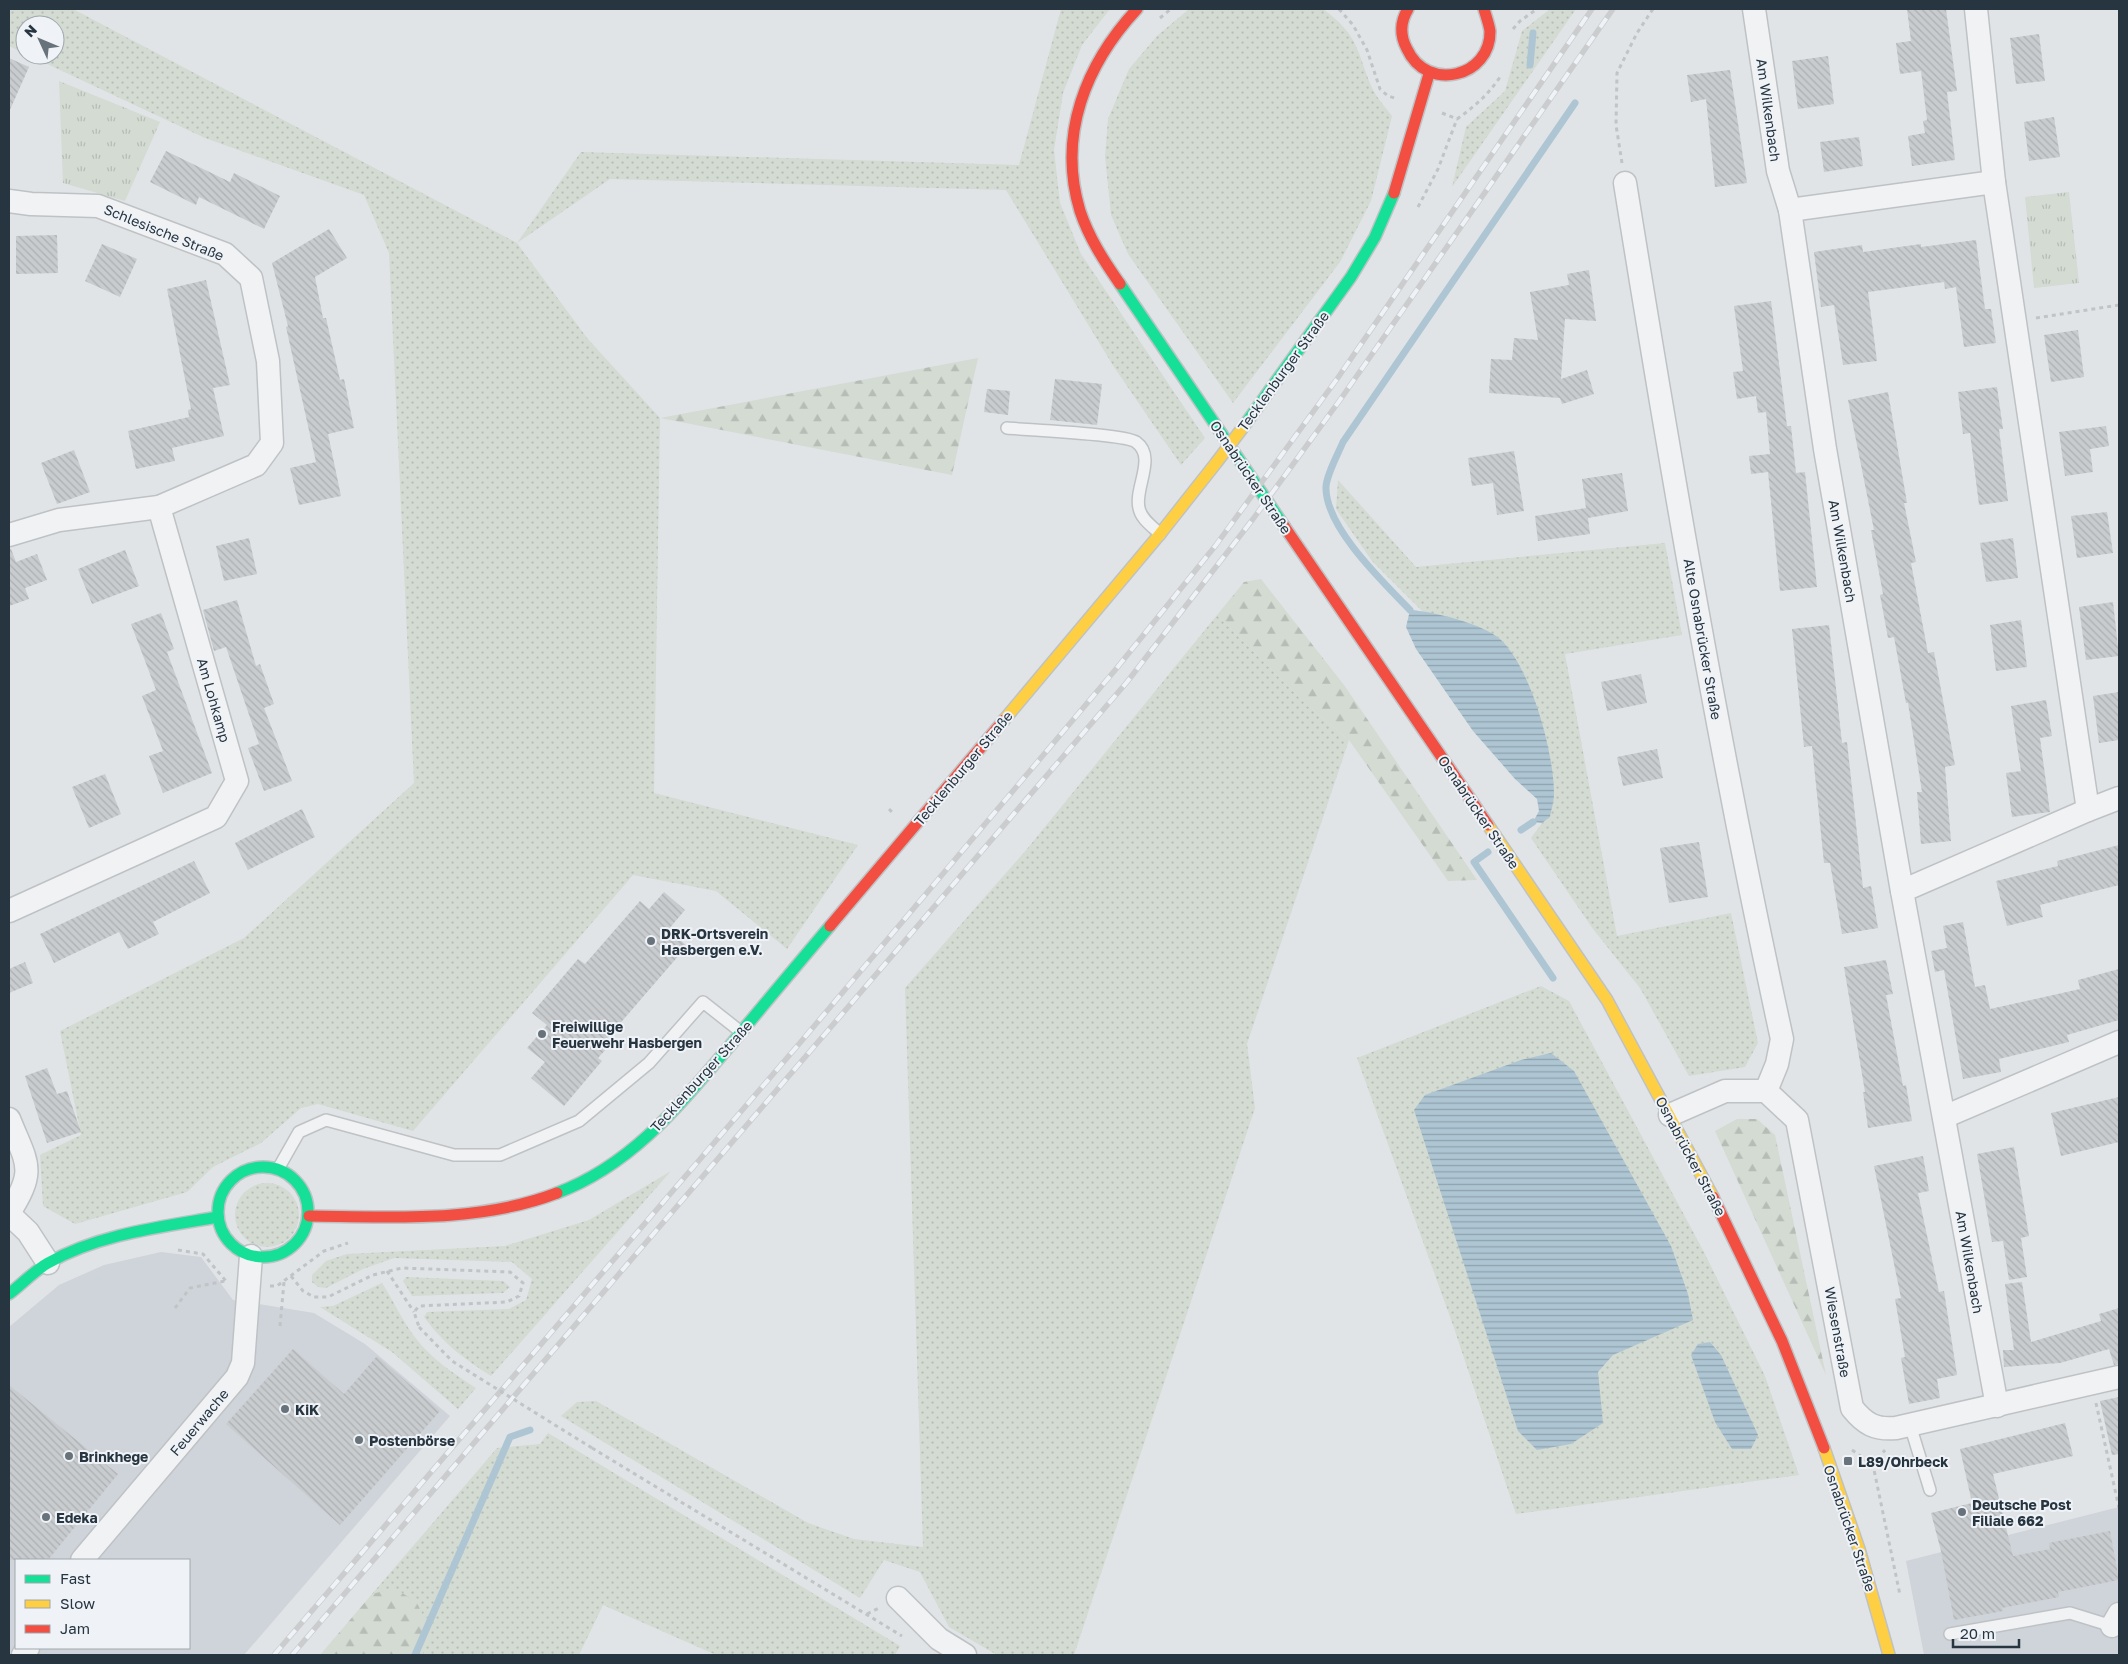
<svg xmlns="http://www.w3.org/2000/svg" width="2128" height="1664" font-family="'Golos Text',sans-serif">
<style>
.built{fill:#cfd4da;fill-rule:evenodd}
.grass{fill:url(#grass-dots)}
.forest{fill:url(#forest-firs)}
.park{fill:url(#park-tufts)}
.water{fill:url(#water-rules)}
.lines{fill:none;stroke-linecap:round;stroke-linejoin:round}
.stream{stroke:#aec6d3;stroke-width:7}
.building{fill:url(#building-back-hatch)}
.lane-casing{stroke:#bfc2c5;stroke-width:14}
.street-casing{stroke:#bfc2c5;stroke-width:25}
.fast-casing{stroke:#bfc2c5;stroke-width:14}
.slow-casing{stroke:#bfc2c5;stroke-width:14}
.jam-casing{stroke:#bfc2c5;stroke-width:14}
.path{stroke:#c0c4c7;stroke-width:3;stroke-dasharray:4 4;stroke-linecap:butt}
.lane{stroke:#f1f2f3;stroke-width:11}
.street{stroke:#f1f2f3;stroke-width:22}
.fast{stroke:#16e098;stroke-width:11}
.slow{stroke:#ffcf43;stroke-width:11}
.jam{stroke:#f24e42;stroke-width:11}
.rail-casing{stroke:#caccce;stroke-width:5.5}
.rail{stroke:#eff3f7;stroke-width:4;stroke-dasharray:11;stroke-linecap:butt}
.slow-bridge-casing{stroke:#bfc2c5;stroke-width:14;stroke-linecap:butt}
.path-bridge{stroke:#c0c4c7;stroke-width:3;stroke-dasharray:4 4;stroke-linecap:butt}
.slow-bridge{stroke:#ffcf43;stroke-width:11}
.poi-dot{fill:#68727b;stroke:#eff3f7;stroke-width:2}
.labels{text-anchor:middle;dominant-baseline:central;stroke-width:4;stroke-linejoin:round;paint-order:stroke}
.street-label{font-size:14px;fill:#273541;stroke:#eff3f7}
.poi-label{font-size:14px;font-weight:bold;fill:#273541;stroke:#eff3f7;text-anchor:start}
</style>
<defs>
<pattern id="grass-dots" width="8" height="8" patternUnits="userSpaceOnUse" patternTransform="scale(1.25)"><rect width="8" height="8" fill="#d3dbd2"/><path d="M2 2h.1M6 6h.1" fill="none" stroke="#b5bdb6" stroke-width="1.8" stroke-linecap="round"/></pattern>
<pattern id="forest-firs" width="22" height="20" patternUnits="userSpaceOnUse" patternTransform="scale(1.25)"><rect width="22" height="20" fill="#d3dbd2"/><path d="M5 1l3.5 6h-7zM16 11l3.5 6h-7z" fill="#b5bdb6"/></pattern>
<pattern id="park-tufts" width="24" height="20" patternUnits="userSpaceOnUse" patternTransform="scale(1.25)"><rect width="24" height="20" fill="#d3dbd2"/><path d="M3 7l-1-3M5 7V3M7 7l1-3M15 17l-1-3M17 17v-4M19 17l1-3" fill="none" stroke="#b5bdb6"/></pattern>
<pattern id="water-rules" width="6" height="5" patternUnits="userSpaceOnUse" patternTransform="scale(1.25)"><rect width="6" height="5" fill="#aec6d3"/><path d="M0 2.5h6" fill="none" stroke="#8ea2ad"/></pattern>
<pattern id="building-back-hatch" width="6" height="6" patternUnits="userSpaceOnUse" patternTransform="scale(1.25)"><rect width="6" height="6" fill="#c9cccf"/><path d="M-1 5l2 2M0 0l6 6M5-1l2 2" fill="none" stroke="#adb0b3"/></pattern>
</defs>
<rect width="100%" height="100%" fill="#e1e4e7"/>
<g class="built">
<path d="M161,1252L201,1257L233,1300L314,1313L365,1344L450,1416L244,1655H9V1327L59,1285L104,1265ZM16,1560H189V1648H16Z"/>
<path d="M2119,1507V1655H1924L1906,1561Z"/>
</g>
<g class="grass">
<path d="M9,9H73L517,243L581,152L1019,165L1061,9H1110L1082,45L1063,93L1054,150L1060,203L1081,254L1205,438L1181,465L1114,367L1006,190L610,179L517,243L587,338L660,418L654,793L858,845L787,949L716,891L633,875L413,1131L318,1104L301,1108L261,1143L213,1167L187,1192L75,1224L43,1206L40,1155L81,1135L60,1031L244,938L414,783L389,253L364,195L205,138L28,55H55V25H25V54L9,46Z"/>
<path d="M1189,9H1323C1361,37 1356,52 1373,90C1378,99 1386,108 1392,116L1371,201L1340,262L1233,403L1128,254L1111,215L1105,156L1108,119L1129,69L1157,36Z"/>
<path d="M1550,9H1576L1452,187L1466,127L1505,91L1522,31Z"/>
<path d="M1338,480L1416,567L1665,543L1682,635L1565,654L1617,936L1731,913L1758,1043L1745,1067L1689,1076L1640,988L1593,929L1531,838L1542,823L1550,817L1480,628L1422,611L1372,561L1336,509Z"/>
<path d="M1217,615L1308,706L1349,740L1247,1044L1255,1108L1074,1655H997L949,1627L920,1572L884,1560L860,1598L561,1416L577,1402L596,1401L808,1523L854,1539L923,1547L905,988L1027,849Z"/>
<path d="M1541,986L1569,1001L1704,1252L1765,1376L1799,1475L1516,1514L1454,1328L1357,1058Z"/>
<path d="M671,1171L491,1376C462,1357 445,1345 424,1317L427,1312L509,1309L526,1300L532,1279L512,1262L394,1258L363,1269L326,1288L318,1287L312,1282V1275L326,1261L347,1254L505,1246L589,1220Z"/>
<circle cx="267" cy="1215" r="32"/>
<path d="M406,1277L503,1281L510,1287L503,1293L412,1296L403,1281Z"/>
<path d="M382,1283C393,1300 402,1320 414,1336C431,1359 453,1373 476,1388L458,1409L392,1352L320,1307L333,1306Z"/>
<path d="M548,1433L900,1646L895,1655H716L603,1605L579,1655H422L431,1632L372,1594L497,1448L540,1444Z"/>
</g>
<g class="forest">
<path d="M978,358L952,475L660,418Z"/>
<path d="M1261,579L1344,685L1477,880L1448,881L1349,740L1308,706L1217,615L1244,582Z"/>
<path d="M1737,1119H1757L1775,1135L1826,1375L1715,1131Z"/>
<path d="M395,1588L417,1603L431,1632L422,1655H320L372,1594Z"/>
</g>
<g class="park">
<path d="M59,81L160,122L125,201L63,183Z"/>
<path d="M2069,192L2079,283L2034,288L2025,197Z"/>
</g>
<g class="water">
<path d="M1410,610C1432,611 1483,624 1500,639C1531,667 1554,753 1554,794C1554,802 1551,810 1550,817L1542,823L1533,822L1539,811L1537,799L1515,779L1473,731L1416,649L1406,627Z"/>
<path d="M1551,1053L1574,1071L1671,1246L1688,1294L1693,1320L1613,1355L1598,1372L1603,1423L1571,1444L1537,1450L1518,1431L1414,1110L1425,1095L1521,1060Z"/>
<path d="M1710,1342L1721,1355L1758,1435L1751,1449H1732L1715,1422L1691,1355L1698,1344Z"/>
</g>
<g class="lines">
<g class="stream">
<path d="M1530,65L1533,33"/>
<path d="M1410,610C1383,582 1327,529 1326,489C1325,478 1338,454 1343,442L1575,103"/>
<path d="M1521,830L1533,822"/>
<path d="M1488,852L1474,862L1553,978"/>
<path d="M415,1655L510,1437L530,1430"/>
</g>
</g>
<g class="building">
<path d="M1907,9H1946L1957,91L1947,92L1955,160L1912,166L1908,136L1925,133L1923,121L1927,120L1921,71L1900,74L1896,43L1911,41Z"/>
<path d="M2039,34L2045,81L2016,84L2010,38Z"/>
<path d="M1828,56L1834,104L1798,109L1792,61Z"/>
<path d="M9,58L29,67L9,112Z"/>
<path d="M1730,70L1747,183L1715,187L1706,99L1691,102L1687,75Z"/>
<path d="M2054,117L2060,157L2029,161L2024,122Z"/>
<path d="M1859,137L1863,166L1824,172L1820,142Z"/>
<path d="M166,151L230,182L234,173L280,196L264,229L199,197L196,205L150,182Z"/>
<path d="M329,229L347,258L315,277L323,318H326L340,380L344,379L354,428L328,434L341,496L299,505L290,468L316,462L286,327L288,326L272,263Z"/>
<path d="M57,235L58,273L16,274V236Z"/>
<path d="M1976,240L1985,309H1991L1996,343L1964,347L1956,287L1945,289L1944,282L1868,292L1877,361L1843,365L1834,305L1821,307L1814,252L1862,245L1863,252L1921,244V247Z"/>
<path d="M102,244L137,259L120,297L85,281Z"/>
<path d="M1589,270L1596,321L1565,319L1561,379L1587,370L1594,394L1562,404L1560,398L1489,393L1491,359L1512,360L1514,338L1538,340L1530,292L1569,285L1567,274Z"/>
<path d="M206,280L230,385L213,388L224,436L172,448L175,461L136,469L128,431L189,417L188,410L191,409L167,289Z"/>
<path d="M1771,301L1787,426H1791L1796,473L1805,472L1817,587L1780,591L1768,472L1751,474L1749,456L1770,454L1766,412L1758,413L1756,396L1737,399L1733,372L1743,371L1734,306Z"/>
<path d="M2078,330L2084,377L2051,382L2044,335Z"/>
<path d="M1055,379L1102,384L1097,425L1050,420Z"/>
<path d="M1997,387L2003,429H1999L2008,501L1979,505L1970,433L1963,434L1958,392Z"/>
<path d="M987,389L1010,391L1008,415L984,412Z"/>
<path d="M1888,392L1907,503H1904L1916,562L1911,563L1928,653L1934,652L1955,765L1945,767L1951,841L1921,844L1917,792H1922L1908,703H1906L1894,637L1888,638L1880,595L1883,594L1871,530H1874L1848,400Z"/>
<path d="M2106,426L2109,446L2090,449L2093,472L2065,476L2059,432Z"/>
<path d="M74,450L90,492L57,504L41,463Z"/>
<path d="M1514,451L1524,511L1497,515L1493,483L1472,486L1468,458Z"/>
<path d="M1622,473L1628,511L1588,518L1590,534L1538,541L1535,516L1586,508L1582,479Z"/>
<path d="M2107,512L2113,553L2077,558L2071,516Z"/>
<path d="M249,538L257,574L224,581L216,546Z"/>
<path d="M2013,538L2018,578L1986,582L1980,543Z"/>
<path d="M9,549H11L16,562L37,554L47,580L25,588L29,599L9,606Z"/>
<path d="M125,550L139,586L92,604L78,569Z"/>
<path d="M237,600L256,666L260,664L274,704L264,708L292,781L264,791L248,748L259,744L226,647L214,651L203,610Z"/>
<path d="M2113,602L2119,656L2086,660L2079,607Z"/>
<path d="M161,613L174,649L167,652L212,773L163,793L149,756L163,751L142,696L156,690L131,624Z"/>
<path d="M2021,620L2027,667L1996,671L1990,625Z"/>
<path d="M1829,625L1842,743L1847,742L1863,888L1871,886L1878,928L1842,934L1830,863H1824L1812,746L1804,747L1792,629Z"/>
<path d="M1641,674L1647,703L1607,711L1601,682Z"/>
<path d="M2119,692V740L2099,743L2093,696Z"/>
<path d="M2046,700L2052,736L2040,738L2050,812L2012,817L2006,773L2021,771L2011,706Z"/>
<path d="M1657,749L1663,778L1623,786L1617,757Z"/>
<path d="M105,774L121,814L89,828L72,787Z"/>
<path d="M302,809L315,837L248,870L235,843Z"/>
<path d="M1699,842L1708,897L1669,903L1660,848Z"/>
<path d="M2119,845V885L2040,905L2043,917L2007,926L1996,881L2058,866L2057,861Z"/>
<path d="M194,861L210,893L153,922L159,934L128,949L119,932L54,963L40,934Z"/>
<path d="M664,892L685,910L668,930L687,946L604,1042L609,1046L598,1058L602,1061L564,1106L531,1078L545,1062L527,1048L547,1025L532,1013L578,959L585,964L640,901L649,909Z"/>
<path d="M1963,922L1975,987L1985,985L1990,1009L2080,989L2078,980L2119,969V1020L2067,1035L2069,1042L1999,1059L2001,1072L1963,1079L1944,970L1935,972L1931,951L1947,948L1943,926Z"/>
<path d="M1886,960L1893,994L1886,995L1903,1086L1906,1085L1912,1121L1868,1128L1863,1092H1865L1844,967Z"/>
<path d="M25,962L33,983L9,993V969Z"/>
<path d="M47,1068L57,1094L67,1091L81,1132L47,1143L25,1076Z"/>
<path d="M2119,1097V1142L2061,1156L2051,1113Z"/>
<path d="M2014,1147L2029,1236L2021,1238L2027,1277L2009,1280L2003,1241L1992,1242L1977,1154Z"/>
<path d="M1923,1156L1929,1191L1918,1193L1939,1292L1944,1291L1957,1375L1937,1379L1940,1398L1909,1404L1901,1358L1905,1357L1895,1299L1901,1298L1874,1166Z"/>
<path d="M2022,1282L2031,1342L2101,1321L2099,1314L2119,1308V1364L2114,1365L2109,1349L2060,1363L2004,1367L2003,1350H2014L2005,1284Z"/>
<path d="M293,1349L344,1394L377,1356L440,1411L340,1525L226,1424Z"/>
<path d="M9,1385L118,1474L48,1560H9Z"/>
<path d="M2119,1397V1454L2112,1455L2100,1401Z"/>
<path d="M2065,1423L2073,1456L1993,1474L2013,1556L2050,1549L2049,1543L2110,1531L2119,1580L2058,1592L2059,1597L2002,1608L2003,1611L1954,1620L1941,1551L1931,1513L1972,1503L1960,1449Z"/>
</g>
<g class="lines">
<g class="lane-casing">
<g id="lane">
<path d="M1007,428C1028,430 1125,434 1136,442C1157,457 1134,488 1139,508C1141,519 1152,526 1160,534"/>
<path d="M278,1169L299,1132L326,1120L454,1155H500L579,1121L649,1063L703,1002L741,1032"/>
<path d="M1910,1425L1930,1490"/>
<path d="M1950,1634L2070,1613L2112,1626"/>
</g>
</g>
<g class="street-casing">
<g id="street">
<path d="M1754,9L1778,171L1790,210L1825,449L1902,891L1997,1406"/>
<path d="M1625,183C1671,469 1720,755 1782,1039L1777,1064L1766,1091"/>
<path d="M9,201L31,204L98,206L225,254L251,278L268,361L272,443L256,465L159,507L59,520L9,535"/>
<path d="M1790,210L1994,182"/>
<path d="M2088,810L2119,798"/>
<path d="M1902,891L2088,810L1994,182L1976,9"/>
<path d="M9,911L216,817L237,781L159,507"/>
<path d="M1670,1115L1725,1091H1766L1797,1120L1852,1408C1865,1424 1875,1430 1896,1428L2119,1377"/>
<path d="M1944,1117L2119,1042"/>
<path d="M9,1119C27,1164 37,1169 9,1213"/>
<path d="M9,1214L28,1232L48,1263"/>
<path d="M82,1560L237,1377L243,1363L251,1256"/>
<path d="M898,1598L939,1639L965,1655"/>
<path d="M2112,1626L2119,1614"/>
<path d="M23,1655L28,1648"/>
</g>
</g>
<g class="fast-casing">
<g id="fast">
<path d="M1120,284L1284,526"/>
<path d="M1244,426L1351,277L1375,237L1394,193"/>
<circle cx="263" cy="1212" r="45"/>
<path d="M557,1193C634,1164 682,1102 733,1042C765,1003 798,964 830,926"/>
<path d="M9,1294C22,1284 34,1271 48,1263C99,1234 161,1227 218,1217"/>
</g>
</g>
<g class="slow-casing">
<g id="slow">
<path d="M1004,720L1160,534L1216,463"/>
<path d="M1488,825L1607,1000L1713,1197"/>
<path d="M1824,1448L1859,1549L1889,1655"/>
</g>
</g>
<g class="jam-casing">
<g id="jam">
<path d="M1408,9C1400,22 1400,36 1407,49C1427,93 1491,77 1490,31C1489,24 1486,16 1484,9"/>
<path d="M1394,193L1429,74"/>
<path d="M1120,284C1104,261 1089,238 1080,211C1057,135 1086,64 1137,9"/>
<path d="M1284,526L1488,825"/>
<path d="M830,926L1004,720"/>
<path d="M1713,1197L1782,1341L1824,1448"/>
<path d="M309,1216C392,1217 479,1223 557,1193"/>
</g>
</g>
<g class="path">
<path d="M1339,9L1353,25L1367,50L1380,89L1388,96L1398,99"/>
<path d="M1160,18L1171,9"/>
<path d="M1513,29L1520,21L1537,9"/>
<path d="M1442,113L1457,119C1474,107 1488,95 1500,77"/>
<path d="M1622,163L1616,125L1617,73L1637,33L1653,9"/>
<path d="M1418,207L1438,169L1457,119"/>
<path d="M2036,318L2119,305"/>
<path d="M889,809L894,814"/>
<path d="M178,1250L203,1254L226,1281"/>
<path d="M387,1271L414,1312"/>
<path d="M291,1276L303,1291L314,1297H328L373,1275L402,1268L510,1272L523,1283L519,1296L507,1302L419,1306L414,1312L419,1327"/>
<path d="M270,1286H277L324,1251L348,1243"/>
<path d="M175,1308L190,1288L225,1281"/>
<path d="M280,1326L284,1282"/>
<path d="M2096,1403L2119,1508"/>
<path d="M592,1448L902,1636"/>
<path d="M1852,1450L1873,1465L1900,1595"/>
<path d="M1873,1465L1885,1450"/>
<path d="M867,1614L879,1608"/>
</g>
<use href="#lane" class="lane"/>
<use href="#street" class="street"/>
<use href="#fast" class="fast"/>
<use href="#slow" class="slow"/>
<use href="#jam" class="jam"/>
<g class="rail-casing">
<g id="rail">
<path d="M274,1655L799,1044L1116,669L1216,545L1337,379L1592,9"/>
<path d="M292,1655L1127,682L1253,519L1340,400L1613,9"/>
</g>
</g>
<use href="#rail" class="rail"/>
<g class="slow-bridge-casing">
<path id="slow-bridge" d="M1216,463L1244,426"/>
</g>
<path class="path-bridge" d="M419,1327L452,1361L592,1448"/>
<use href="#slow-bridge" class="slow-bridge"/>
</g>
<g class="poi-dot">
<circle cx="651" cy="941" r="5"/>
<circle cx="542" cy="1034" r="5"/>
<circle cx="285" cy="1409" r="5"/>
<circle cx="359" cy="1440" r="5"/>
<circle cx="69" cy="1456" r="5"/>
<rect x="1843" y="1456" width="10" height="10" rx="2.5"/>
<circle cx="1962" cy="1512" r="5"/>
<circle cx="46" cy="1517" r="5"/>
</g>
<g class="labels">
<g class="street-label">
<text transform="translate(1769 110) rotate(82)">Am Wilkenbach</text>
<text transform="translate(164 232) rotate(22)">Schlesische Straße</text>
<text transform="translate(1283 371) rotate(-54)">Tecklenburger Straße</text>
<text transform="translate(1251 477) rotate(56)">Osnabrücker Straße</text>
<text transform="translate(1843 551) rotate(80)">Am Wilkenbach</text>
<text transform="translate(1703 639) rotate(80)">Alte Osnabrücker Straße</text>
<text transform="translate(214 700) rotate(74)">Am Lohkamp</text>
<text transform="translate(963 768) rotate(-50)">Tecklenburger Straße</text>
<text transform="translate(1479 812) rotate(56)">Osnabrücker Straße</text>
<text transform="translate(701 1076) rotate(-48)">Tecklenburger Straße</text>
<text transform="translate(1691 1156) rotate(62)">Osnabrücker Straße</text>
<text transform="translate(1970 1262) rotate(80)">Am Wilkenbach</text>
<text transform="translate(1838 1332) rotate(80)">Wiesenstraße</text>
<text transform="translate(199 1422) rotate(-50)">Feuerwache</text>
<text transform="translate(1850 1528) rotate(71)">Osnabrücker Straße</text>
</g>
<g class="poi-label">
<text x="661" y="933">DRK-Ortsverein<tspan x="661" dy="16">Hasbergen e.V.</tspan></text>
<text x="552" y="1026">Freiwillige<tspan x="552" dy="16">Feuerwehr Hasbergen</tspan></text>
<text x="295" y="1409">KiK</text>
<text x="369" y="1440">Postenbörse</text>
<text x="79" y="1456">Brinkhege</text>
<text x="1858" y="1461">L89/Ohrbeck</text>
<text x="1972" y="1504">Deutsche Post<tspan x="1972" dy="16">Filiale 662</tspan></text>
<text x="56" y="1517">Edeka</text>
</g>
</g>
<rect width="2128" height="1664" fill="none" stroke="#273541" stroke-width="20"/>
<rect x="15" y="1559" width="175" height="90" fill="#eff3f7" stroke="#9fa7ae"/>
<rect x="25" y="1575" width="25" height="8" fill="#16e098" stroke="#9fa7ae"/>
<text x="60" y="1584" font-size="15" fill="#273541">Fast</text>
<rect x="25" y="1600" width="25" height="8" fill="#ffcf43" stroke="#9fa7ae"/>
<text x="60" y="1609" font-size="15" fill="#273541">Slow</text>
<rect x="25" y="1625" width="25" height="8" fill="#f24e42" stroke="#9fa7ae"/>
<text x="60" y="1634" font-size="15" fill="#273541">Jam</text>
<g transform="translate(40 40) rotate(314)"><circle r="24" fill="#eff3f7" stroke="#9fa7ae"/>
<path d="M0-4L9 19L0 12L-9 19Z" fill="#68727b"/>
<text y="-8" font-size="14" font-weight="bold" text-anchor="middle" fill="#273541">N</text>
</g>
<path d="M1953 1639v8h66v-8" fill="none" stroke="#273541" stroke-width="2.5"/>
<text x="1960" y="1639" font-size="15" fill="#273541" stroke="#eff3f7" stroke-width="4" paint-order="stroke">20 m</text>
</svg>
